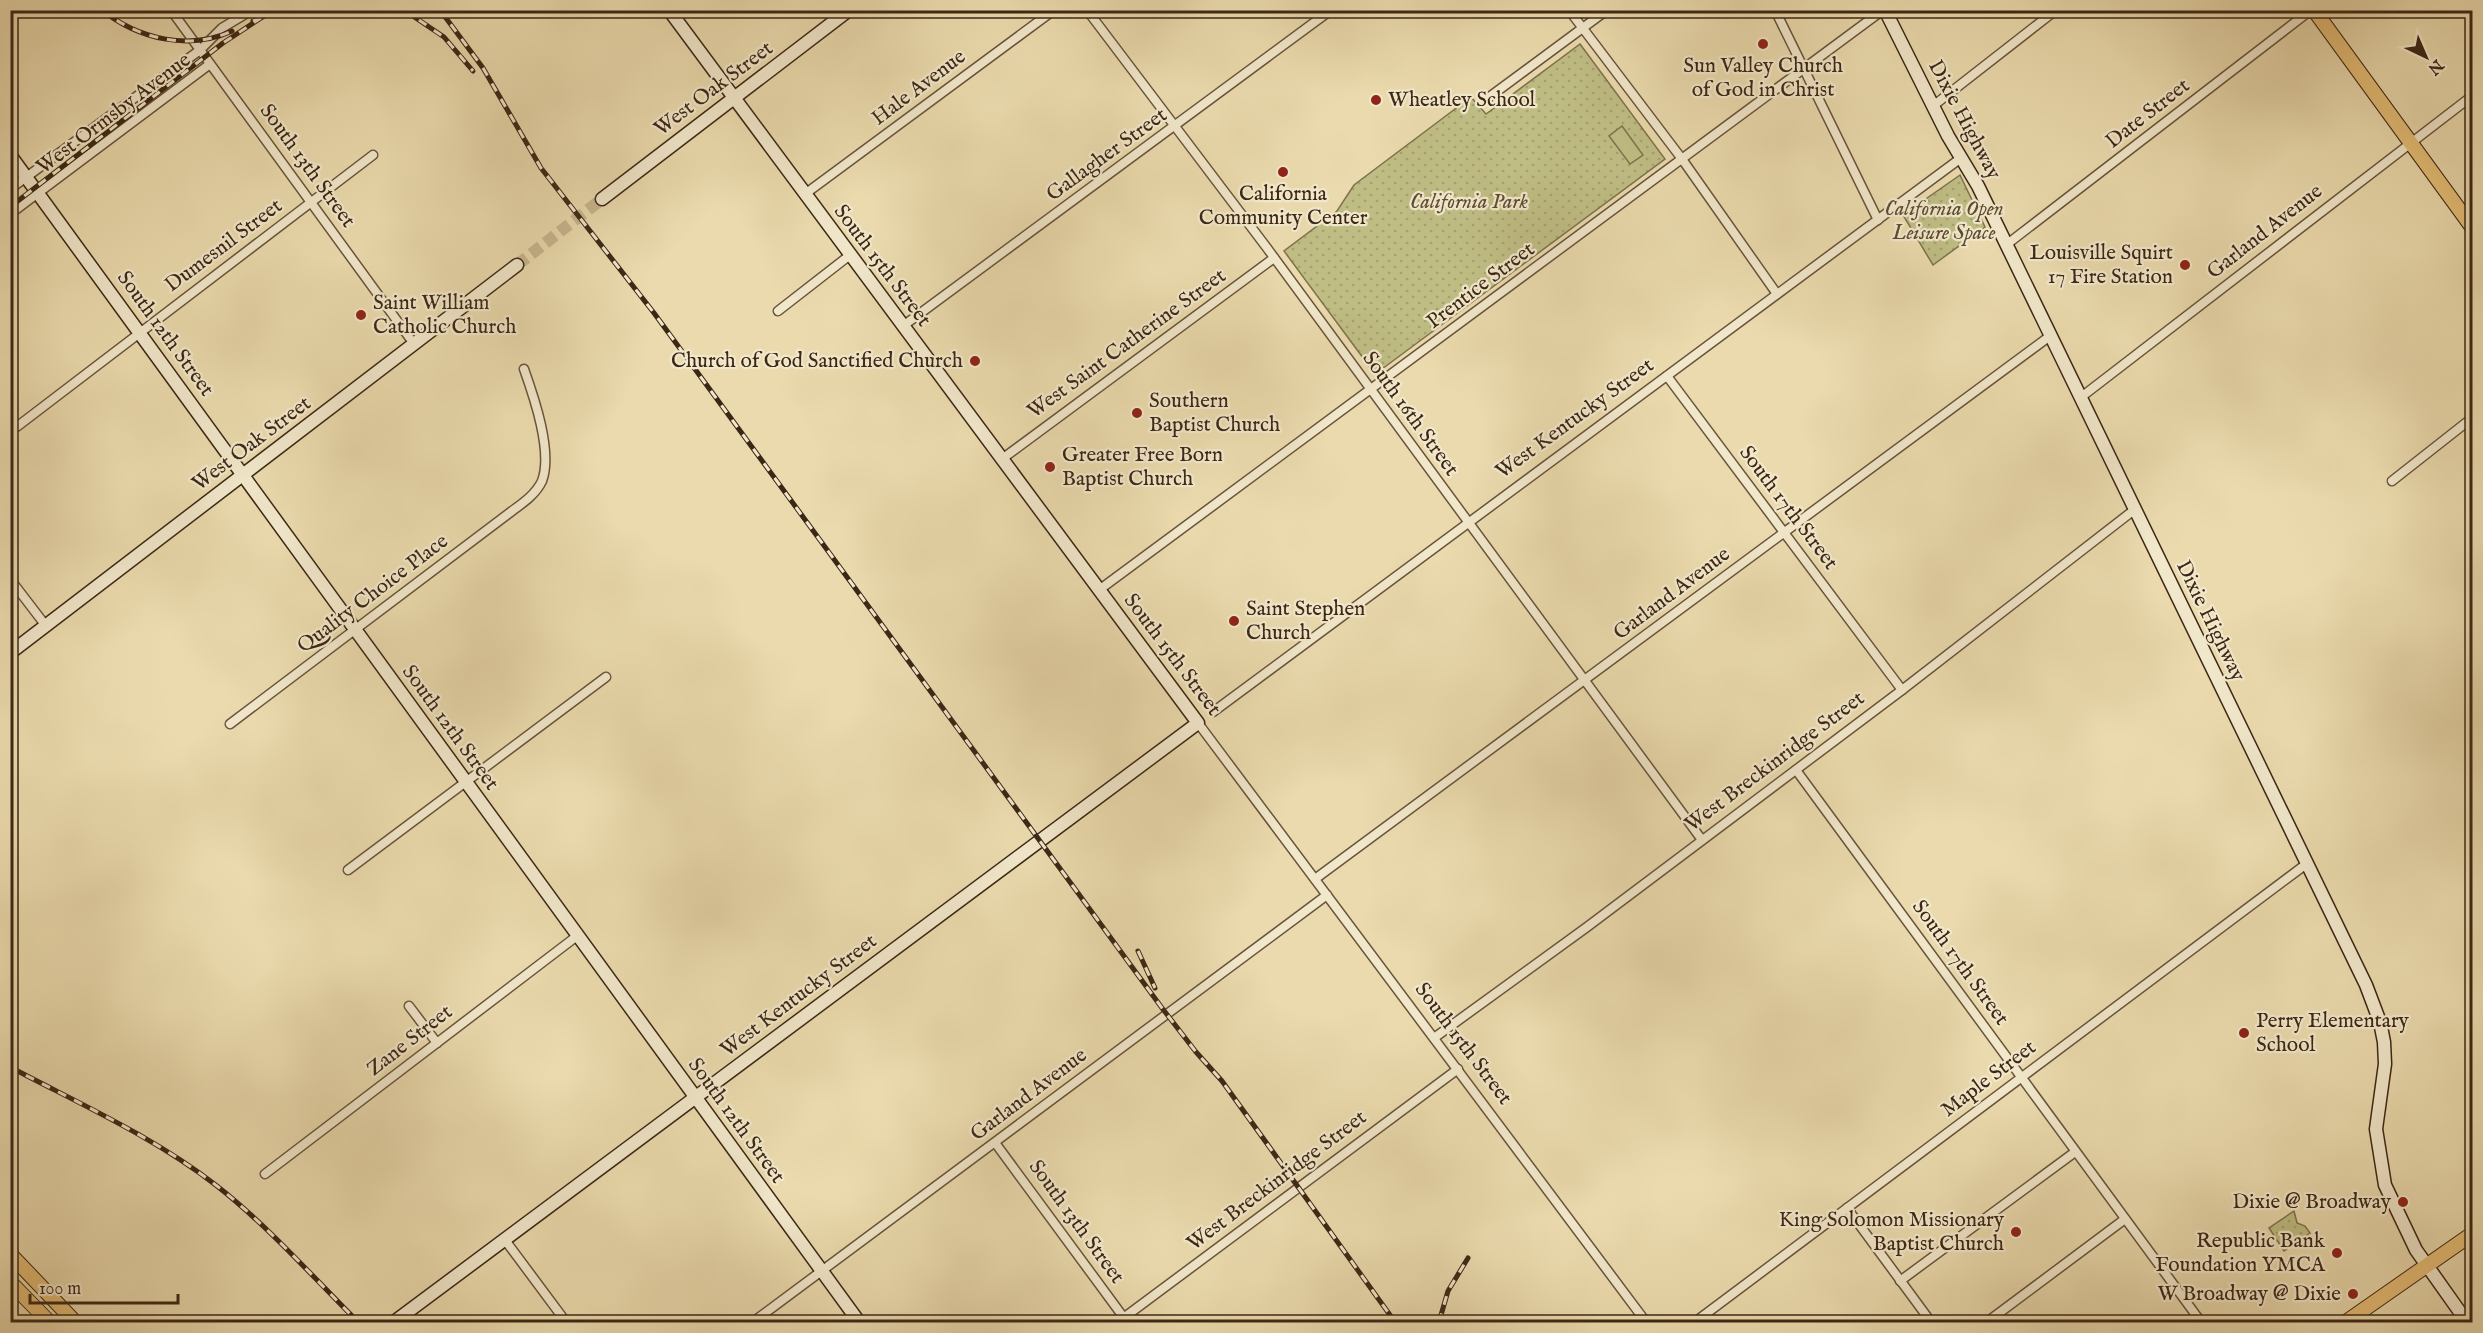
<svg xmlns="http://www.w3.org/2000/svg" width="2483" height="1333" font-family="'IM FELL English',serif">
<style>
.park{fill:url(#park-dots);stroke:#7e724d;stroke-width:1.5}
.garden{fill:#bfbd84;stroke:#7e724d;stroke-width:1.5}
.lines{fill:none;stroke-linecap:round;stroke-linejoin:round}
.secondary-tunnel{stroke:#c7b68f;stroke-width:12;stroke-dasharray:12 6;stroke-linecap:butt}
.street-casing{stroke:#68543c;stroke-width:11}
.secondary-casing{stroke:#3c2716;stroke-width:15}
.primary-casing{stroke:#3c2716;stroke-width:16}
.street{stroke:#f1e7ca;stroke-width:8}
.secondary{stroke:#f1e7ca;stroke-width:12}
.primary{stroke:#e5bd76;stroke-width:14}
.rail-casing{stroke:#3c2716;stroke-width:5}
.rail{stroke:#f1e7ca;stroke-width:3;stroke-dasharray:9;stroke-linecap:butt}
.poi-dot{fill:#8f2418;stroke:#f1e7ca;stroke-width:2}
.labels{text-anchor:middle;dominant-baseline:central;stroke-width:4.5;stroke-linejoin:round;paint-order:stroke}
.poi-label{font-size:21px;fill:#3c2716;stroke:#f1e7ca;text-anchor:start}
.street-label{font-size:21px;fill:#3c2716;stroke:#f1e7ca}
.park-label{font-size:21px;font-style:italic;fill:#5d4c32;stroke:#f1e7ca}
</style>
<defs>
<pattern id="park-dots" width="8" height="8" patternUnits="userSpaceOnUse" patternTransform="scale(1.5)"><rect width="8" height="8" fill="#bfbd84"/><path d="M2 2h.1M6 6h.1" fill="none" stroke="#a5a271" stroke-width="1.8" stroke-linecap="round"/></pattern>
</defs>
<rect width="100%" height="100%" fill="#eadaad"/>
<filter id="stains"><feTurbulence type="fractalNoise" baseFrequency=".00333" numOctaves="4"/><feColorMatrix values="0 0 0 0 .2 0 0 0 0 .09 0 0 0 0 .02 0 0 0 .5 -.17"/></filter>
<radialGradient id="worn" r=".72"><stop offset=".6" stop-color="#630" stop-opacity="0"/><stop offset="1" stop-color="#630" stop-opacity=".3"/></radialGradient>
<g class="park">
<path d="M1580,44L1665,159L1378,372L1372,370L1284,251L1337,211L1354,185L1471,97L1486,114Z"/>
<path d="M1960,175L1985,227L1933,265L1903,215Z"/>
<path d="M2294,1211L2297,1223L2305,1226L2310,1233L2284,1251L2269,1228Z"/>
</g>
<path class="garden" d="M1622,126L1643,155L1630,164L1609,136Z"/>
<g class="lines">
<path class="secondary-tunnel" d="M517,265L602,199"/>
<g class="street-casing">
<g id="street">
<path d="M171,10L414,344"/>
<path d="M1087,10L1267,248L1702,840"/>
<path d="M1569,10L1682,159L1777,294"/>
<path d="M1775,10L1878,220"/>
<path d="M1488,98L1607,10"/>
<path d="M1933,106L2056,10"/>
<path d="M10,189L200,50L222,28L252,10"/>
<path d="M805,194L1054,10"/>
<path d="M10,214L210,64"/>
<path d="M2006,245L2311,10"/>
<path d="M778,311L850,255"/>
<path d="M903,326L1331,10"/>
<path d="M1667,376L1902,690"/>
<path d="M2080,398L2472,96"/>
<path d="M10,432L373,155"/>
<path d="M1002,459L1274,258"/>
<path d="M2392,481L2472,418"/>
<path d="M10,579L46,626"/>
<path d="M1099,590L1883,10"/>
<path d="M1213,712L1961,158"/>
<path d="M1198,723L1646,1322"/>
<path d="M230,724L512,511C523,503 536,494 542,481C553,452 534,397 524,369"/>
<path d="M1796,770L2201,1322"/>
<path d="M348,870L606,677"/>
<path d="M1315,879L2050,336"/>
<path d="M409,1006L437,1043"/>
<path d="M1434,1038L1587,927L1902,690L2134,510"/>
<path d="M996,1144L1127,1322"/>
<path d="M265,1174L577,936"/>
<path d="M1847,1208L1931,1322"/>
<path d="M505,1240L566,1322"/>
<path d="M1900,1281L2075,1152"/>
<path d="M753,1322L1327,895"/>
<path d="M1118,1322L1458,1069"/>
<path d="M1695,1322L2305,865"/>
<path d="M1987,1322L2125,1219"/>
</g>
</g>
<g class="secondary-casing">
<g id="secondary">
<path d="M1885,10L1948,136L1978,186L2366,985L2380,1022L2384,1042L2385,1064L2376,1129L2385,1185L2416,1250L2467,1322"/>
<path d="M10,155L859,1322"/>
<path d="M602,199L849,10"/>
<path d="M10,653L517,265"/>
<path d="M394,1322L1198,723L669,10"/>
</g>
</g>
<g class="primary-casing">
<g id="primary">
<path d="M2314,10L2472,227"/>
<path d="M10,1254L75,1322"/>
<path d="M10,1282L49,1322"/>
<path d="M2346,1322L2472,1234"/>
</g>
</g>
<use href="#street" class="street"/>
<use href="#secondary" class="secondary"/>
<use href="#primary" class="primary"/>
<g class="rail-casing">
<g id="rail">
<path d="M102,10C138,39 189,51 232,31"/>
<path d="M404,10L444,37L473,71"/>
<path d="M440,10L483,68L541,168L654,313L1162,1008L1196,1052L1222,1081L1395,1322"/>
<path d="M253,21L279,10"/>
<path d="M10,207L223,43L261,18"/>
<path d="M1138,951L1155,988"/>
<path d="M10,1067C80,1104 154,1137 217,1186C269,1227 312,1276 358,1322"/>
<path d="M1439,1322L1448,1291L1468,1258"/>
</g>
</g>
<use href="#rail" class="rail"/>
</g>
<g class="poi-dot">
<circle cx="1763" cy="44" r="6"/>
<circle cx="1376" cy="100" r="6"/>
<circle cx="1283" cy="172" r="6"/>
<circle cx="2185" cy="265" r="6"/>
<circle cx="361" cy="315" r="6"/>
<circle cx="975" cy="361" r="6"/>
<circle cx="1137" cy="413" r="6"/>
<circle cx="1050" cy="467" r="6"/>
<circle cx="1234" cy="621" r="6"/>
<circle cx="2244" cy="1033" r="6"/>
<circle cx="2403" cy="1202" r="6"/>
<circle cx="2016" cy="1232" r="6"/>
<circle cx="2337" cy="1253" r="6"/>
<circle cx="2353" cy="1294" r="6"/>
</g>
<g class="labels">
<g class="poi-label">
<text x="1763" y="66" text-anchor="middle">Sun Valley Church<tspan x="1763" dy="24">of God in Christ</tspan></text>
<text x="1388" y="100">Wheatley School</text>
<text x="1283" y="194" text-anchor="middle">California<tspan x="1283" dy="24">Community Center</tspan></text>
<text x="2173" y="253" text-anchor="end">Louisville Squirt<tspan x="2173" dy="24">17 Fire Station</tspan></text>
<text x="373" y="303">Saint William<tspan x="373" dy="24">Catholic Church</tspan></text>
<text x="963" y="361" text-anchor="end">Church of God Sanctified Church</text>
<text x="1149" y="401">Southern<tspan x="1149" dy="24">Baptist Church</tspan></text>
<text x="1062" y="455">Greater Free Born<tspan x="1062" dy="24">Baptist Church</tspan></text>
<text x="1246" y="609">Saint Stephen<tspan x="1246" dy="24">Church</tspan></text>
<text x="2256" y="1021">Perry Elementary<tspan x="2256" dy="24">School</tspan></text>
<text x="2391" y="1202" text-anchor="end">Dixie @ Broadway</text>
<text x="2004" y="1220" text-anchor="end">King Solomon Missionary<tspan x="2004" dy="24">Baptist Church</tspan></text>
<text x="2325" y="1241" text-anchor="end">Republic Bank<tspan x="2325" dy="24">Foundation YMCA</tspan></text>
<text x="2341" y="1294" text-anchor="end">W Broadway @ Dixie</text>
</g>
<g class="street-label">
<text transform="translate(919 88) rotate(-37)">Hale Avenue</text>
<text transform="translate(714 89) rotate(-37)">West Oak Street</text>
<text transform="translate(114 114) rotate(-37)">West Ormsby Avenue</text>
<text transform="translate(2148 114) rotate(-38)">Date Street</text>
<text transform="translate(1964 120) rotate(62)">Dixie Highway</text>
<text transform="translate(1107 155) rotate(-36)">Gallagher Street</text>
<text transform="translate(307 166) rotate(54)">South 13th Street</text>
<text transform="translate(2265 232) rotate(-38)">Garland Avenue</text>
<text transform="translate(224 246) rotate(-37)">Dumesnil Street</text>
<text transform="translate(882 266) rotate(53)">South 15th Street</text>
<text transform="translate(1481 286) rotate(-37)">Prentice Street</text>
<text transform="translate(165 334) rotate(54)">South 12th Street</text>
<text transform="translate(1127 344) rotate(-36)">West Saint Catherine Street</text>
<text transform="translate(1410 414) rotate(54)">South 16th Street</text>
<text transform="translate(1575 419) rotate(-36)">West Kentucky Street</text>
<text transform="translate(252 444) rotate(-37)">West Oak Street</text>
<text transform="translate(1788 508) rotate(53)">South 17th Street</text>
<text transform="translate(373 594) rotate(-37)">Quality Choice Place</text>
<text transform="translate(1672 594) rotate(-37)">Garland Avenue</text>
<text transform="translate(2210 621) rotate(64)">Dixie Highway</text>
<text transform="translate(1172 655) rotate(53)">South 15th Street</text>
<text transform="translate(450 728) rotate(54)">South 12th Street</text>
<text transform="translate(1775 762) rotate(-37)">West Breckinridge Street</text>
<text transform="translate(1960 963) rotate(54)">South 17th Street</text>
<text transform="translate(799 996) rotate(-37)">West Kentucky Street</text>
<text transform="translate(410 1041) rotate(-38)">Zane Street</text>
<text transform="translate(1463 1044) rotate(53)">South 15th Street</text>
<text transform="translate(1989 1079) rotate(-37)">Maple Street</text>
<text transform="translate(1029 1095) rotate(-37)">Garland Avenue</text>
<text transform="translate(736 1121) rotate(54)">South 12th Street</text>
<text transform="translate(1277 1181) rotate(-37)">West Breckinridge Street</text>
<text transform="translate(1076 1222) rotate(54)">South 13th Street</text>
</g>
<g class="park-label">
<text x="1469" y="202">California Park</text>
<text x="1944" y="209">California Open<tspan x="1944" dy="24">Leisure Space</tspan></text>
</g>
</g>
<rect width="2483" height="1333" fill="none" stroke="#eadaad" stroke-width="36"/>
<rect x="12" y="12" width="2459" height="1309" fill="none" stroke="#3c2716" stroke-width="3"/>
<rect x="18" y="18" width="2447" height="1297" fill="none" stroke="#3c2716" stroke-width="1.5"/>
<g transform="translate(2426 57) rotate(136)" stroke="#f1e7ca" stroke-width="4.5" paint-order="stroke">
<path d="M0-4.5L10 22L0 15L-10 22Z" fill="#3c2716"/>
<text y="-9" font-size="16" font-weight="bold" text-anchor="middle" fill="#3c2716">N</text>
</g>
<path d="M30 1294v9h148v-9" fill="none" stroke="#3c2716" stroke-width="3"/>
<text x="39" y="1294" font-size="18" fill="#3c2716" stroke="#f1e7ca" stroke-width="4.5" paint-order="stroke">100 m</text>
<rect width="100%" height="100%" filter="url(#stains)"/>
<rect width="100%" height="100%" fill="url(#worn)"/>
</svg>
